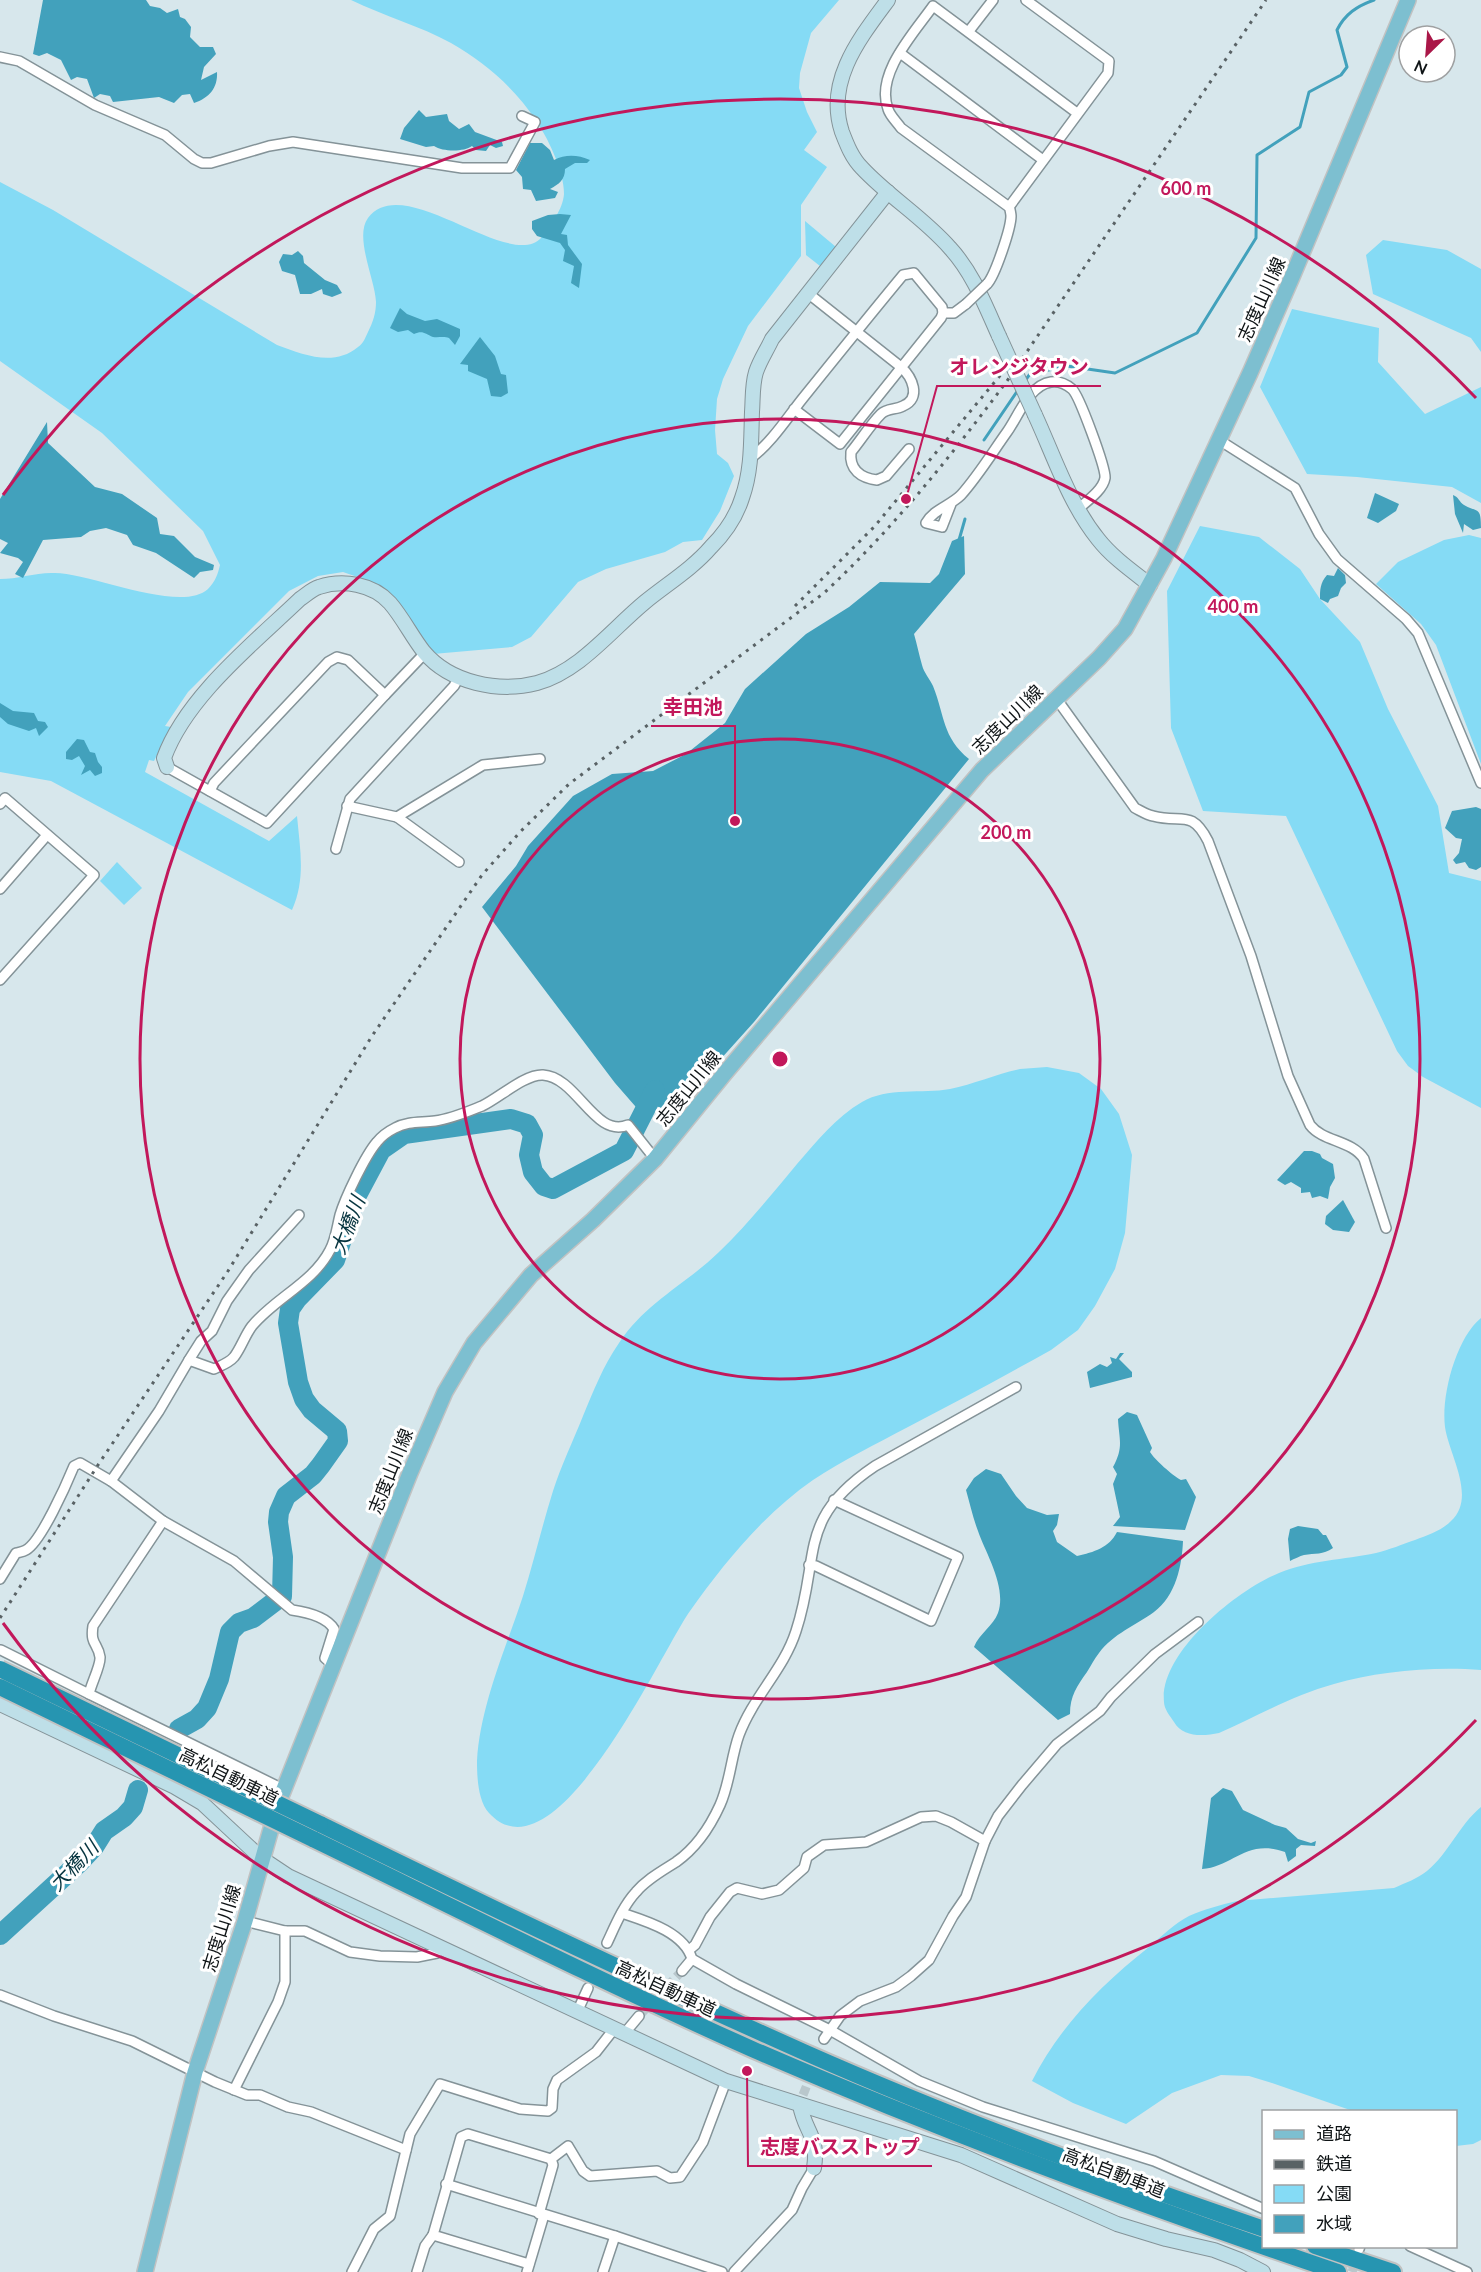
<svg xmlns="http://www.w3.org/2000/svg" width="1481" height="2272" font-family="Lato,'Noto Sans JP',sans-serif">
<style>
.green{fill:#85dbf5}
.water{fill:#42a1bc}
.lines{fill:none;stroke-linecap:round;stroke-linejoin:round}
.stream{stroke:#42a1bc;stroke-width:3}
.river{stroke:#42a1bc;stroke-width:20}
.street-tunnel{stroke:#b9c7cc;stroke-width:9;stroke-dasharray:9 4.5;stroke-linecap:butt}
.street-casing{stroke:#849398;stroke-width:12}
.secondary-casing{stroke:#849398;stroke-width:16}
.primary-casing{stroke:#c1c2c2;stroke-width:18}
.highway-casing{stroke:#c1c2c2;stroke-width:20}
.street{stroke:#fff;stroke-width:9}
.secondary{stroke:#bedfe8;stroke-width:14}
.primary{stroke:#7dbfd0;stroke-width:15}
.highway{stroke:#2695b1;stroke-width:16}
.rail{stroke:#596265;stroke-width:3;stroke-dasharray:3 6;stroke-linecap:butt}
.street-bridge-casing{stroke:#849398;stroke-width:12;stroke-linecap:butt}
.secondary-bridge-casing{stroke:#849398;stroke-width:16;stroke-linecap:butt}
.highway-bridge-casing{stroke:#c1c2c2;stroke-width:20;stroke-linecap:butt}
.street-bridge{stroke:#fff;stroke-width:9}
.secondary-bridge{stroke:#bedfe8;stroke-width:14}
.highway-bridge{stroke:#2695b1;stroke-width:16}
.ring{fill:none;stroke:#c2185b;stroke-width:3}
.labels{text-anchor:middle;dominant-baseline:central;stroke-width:6;stroke-linejoin:round;paint-order:stroke}
.street-label{font-size:18px;fill:#0f1416;stroke:#fff}
.water-label{font-size:20px;font-style:italic;fill:#06343f;stroke:#fff}
.centre{fill:#c2185b;stroke:#fff;stroke-width:3}
.ring-label{font-size:18px;text-anchor:middle;font-weight:bold;fill:#c2185b;stroke:#fff;stroke-width:6;stroke-linejoin:round;paint-order:stroke}
.leader{fill:none;stroke:#c2185b;stroke-width:2}
.callout-dot{fill:#c2185b;stroke:#fff;stroke-width:2}
.callout-label{font-size:20px;text-anchor:middle;font-weight:bold;fill:#c2185b;stroke:#fff;stroke-width:6;stroke-linejoin:round;paint-order:stroke}
</style>
<rect width="100%" height="100%" fill="#d7e7ec"/>
<g class="green">
<path d="M351,0H839L811,33L800,73L799,88L807,112L817,132L804,150L827,167L801,205V256L748,326L723,379L717,399L715,430L717,454L728,463L734,476L720,511L702,540L683,542L665,552L606,569L578,582L531,637L512,647L433,654L397,602L369,581L343,572L318,576L289,591L188,692L165,726L171,727L154,761L149,760L145,772L269,841L297,816C300,849 306,879 292,910L51,781L0,772V579C18,579 37,572 55,573C90,573 181,614 208,589C215,582 218,574 220,565L203,531L102,433L0,361V182L53,210L277,345C304,355 334,367 358,347C364,343 365,338 368,332C373,322 376,313 376,302C375,279 354,237 368,218C403,170 509,272 541,238C550,227 563,209 564,194C564,182 560,170 556,159C537,109 497,69 451,43C420,26 384,16 351,0Z"/>
<path d="M805,221L836,247L820,266L806,255Z"/>
<path d="M1383,240L1447,250L1481,269V352L1471,338L1373,294L1366,255Z"/>
<path d="M1292,309L1379,328L1378,362L1425,414L1481,387V503L1452,487L1357,477L1307,474L1260,387Z"/>
<path d="M1200,526L1259,537L1300,569L1320,599L1360,642L1388,709L1438,806L1449,873L1481,881V1108L1423,1077L1408,1066L1397,1051L1286,816L1203,811L1171,728L1167,591Z"/>
<path d="M1469,535L1481,538V764L1436,645L1421,624L1376,584L1398,562L1444,540Z"/>
<path d="M117,862L142,888L124,905L100,881Z"/>
<path d="M1047,1067L1079,1073L1101,1089L1119,1114L1132,1155L1125,1233L1115,1269L1095,1306L1078,1330L1051,1350C1004,1376 956,1402 908,1427C876,1444 843,1460 813,1480C764,1514 724,1563 690,1611C662,1650 556,1886 489,1813C478,1801 477,1777 477,1761C480,1706 506,1648 523,1596C534,1561 542,1526 553,1491C561,1466 573,1441 583,1416C594,1390 603,1366 619,1343C646,1302 685,1285 719,1252C747,1225 772,1194 797,1164C816,1142 836,1117 862,1102C887,1087 922,1094 950,1089C974,1084 996,1074 1020,1069C1029,1068 1038,1068 1047,1067Z"/>
<path d="M1481,1318V1670C1436,1666 1377,1671 1334,1684C1294,1695 1257,1716 1219,1733C1204,1736 1183,1738 1174,1722C1170,1716 1164,1709 1164,1702C1159,1653 1237,1590 1279,1573C1310,1560 1344,1560 1376,1553C1389,1550 1403,1544 1415,1540C1428,1535 1441,1531 1451,1521C1477,1497 1449,1455 1445,1427C1441,1396 1456,1338 1481,1318Z"/>
<path d="M1481,1807V2140L1473,2144L1456,2146V2112L1353,2111L1272,2083L1249,2076L1221,2075L1172,2093L1126,2124L1073,2103L1032,2081C1060,2026 1101,1985 1149,1947C1162,1936 1175,1923 1189,1916C1205,1909 1220,1905 1237,1901L1394,1888C1405,1883 1417,1879 1427,1871C1449,1853 1459,1825 1481,1807Z"/>
</g>
<g class="water">
<path d="M43,0H146L150,6L160,8L167,13L178,9L180,17L185,19L191,27L190,37L200,47H213L216,54L204,67L201,80L217,72C218,88 209,98 194,103L190,94L182,95L174,103L159,97L113,102L110,96L100,94L94,98L87,79L77,77L71,80L61,60L47,53L39,56L33,54Z"/>
<path d="M419,110L426,117L447,114L449,121L459,129L469,124L475,132L502,142L503,146L496,148L490,145L486,151L476,150L472,146C464,152 443,152 434,146L426,147L400,139L404,128Z"/>
<path d="M530,143H542L550,150L554,160C566,154 578,155 590,160L587,163H575L565,169C565,180 559,184 550,189L558,192L555,198L536,201L531,190L523,189L522,177L516,170Z"/>
<path d="M560,214L571,215L561,234L567,235L568,245L582,264L579,288L571,283L574,266L563,261L565,250L560,243L537,236L532,229V221L548,215Z"/>
<path d="M298,251L303,256L304,263L325,280L337,285L342,293L332,297L323,294L322,289L311,294H300L295,275L282,271L279,262L283,254L292,255Z"/>
<path d="M400,308L407,314L425,321L437,319L460,329V336L455,345L449,338C444,336 438,338 433,337C425,334 423,330 414,334L408,330L398,332L390,328Z"/>
<path d="M480,337L495,356L501,374L506,375L508,393L501,397L491,396L487,379L468,371V365L460,364Z"/>
<path d="M47,422L48,443L95,487L122,494L157,518L160,534L174,536L195,557L214,565L213,570L200,572L194,578L156,553L133,545L127,535L106,528L90,531L81,537L43,540L23,578L15,574L23,562L18,558L0,553L8,543L0,539V499Z"/>
<path d="M1375,493L1399,504L1396,511L1378,523L1367,518Z"/>
<path d="M1453,495C1459,497 1459,502 1464,505C1478,513 1481,506 1481,528L1473,530L1464,524L1463,533L1455,514Z"/>
<path d="M964,536L965,574L914,634C917,644 919,655 922,665C924,673 930,679 933,686C945,716 942,737 969,759L754,1022L701,1081L687,1088L662,1109L655,1105L642,1114L615,1083L482,907L516,866L528,846L573,796L612,774L653,771L686,754L725,723L745,689L806,634L849,607L880,582L930,583L939,574L952,541Z"/>
<path d="M1338,568L1345,575L1346,583L1341,588L1338,596L1330,599L1328,603L1320,599C1320,590 1320,583 1327,575L1334,576Z"/>
<path d="M0,703L13,711L34,713L38,721L45,722L48,727L39,736L36,728L29,731L8,724L0,717Z"/>
<path d="M77,739L84,740L90,752L95,753L98,762L102,767V773L95,776L90,770L81,775L85,766L79,756L72,760L66,759V752Z"/>
<path d="M1476,807L1481,809V867L1476,870L1469,868L1465,862L1456,864L1453,860L1459,853L1462,839L1456,838L1445,828L1452,811Z"/>
<path d="M1304,1151H1312L1320,1154L1322,1158L1333,1164L1335,1178L1330,1187L1328,1199L1320,1196L1312,1198L1310,1192L1301,1193V1188L1291,1182L1285,1185L1277,1180Z"/>
<path d="M1343,1200L1355,1222L1349,1232L1333,1230L1325,1224L1326,1216Z"/>
<path d="M1120,1353H1124L1119,1359L1132,1372V1377L1090,1388L1087,1372L1100,1364L1107,1367L1112,1363L1110,1357L1116,1359Z"/>
<path d="M1127,1412L1137,1415L1152,1448L1150,1452C1155,1460 1172,1475 1181,1480L1186,1479L1196,1497L1185,1530L1113,1526L1120,1517L1113,1484L1117,1474L1113,1467C1124,1447 1119,1439 1118,1419Z"/>
<path d="M986,1469L1001,1474L1016,1496L1027,1508L1047,1515L1059,1514L1057,1525L1053,1531L1057,1542L1077,1556C1094,1552 1109,1548 1117,1532L1183,1541C1182,1565 1176,1596 1154,1612C1136,1625 1113,1634 1099,1653C1094,1659 1091,1666 1087,1672C1077,1686 1070,1696 1070,1714L1058,1720L974,1647C979,1634 993,1626 998,1613C1007,1587 986,1554 978,1531C973,1518 970,1504 966,1490L974,1478Z"/>
<path d="M1298,1526L1318,1529L1323,1535H1326L1333,1548C1323,1555 1315,1553 1304,1555C1300,1556 1294,1559 1290,1561L1288,1539L1290,1529Z"/>
<path d="M1223,1788L1232,1791L1243,1810L1275,1825L1286,1828L1298,1839L1311,1843L1316,1841L1315,1846L1301,1845L1296,1849V1856L1288,1862L1285,1852C1246,1838 1233,1867 1202,1869L1211,1798Z"/>
</g>
<g class="lines">
<g class="stream">
<path d="M1024,382L1030,374L1067,366L1115,373L1197,333L1256,238L1257,155L1300,127L1309,92L1341,75L1347,67L1337,30C1345,14 1357,6 1374,0"/>
<path d="M984,440L1018,390"/>
<path d="M959,540L965,519"/>
</g>
<g class="river">
<path d="M179,1729L197,1719L207,1708L219,1679L230,1632L239,1623L253,1618L282,1596L283,1557L278,1522L279,1512L286,1496L313,1475L321,1465L338,1441L337,1431L312,1410L304,1399L298,1382L288,1323L290,1309L297,1299L335,1260L356,1197L381,1150L404,1134L511,1119L527,1124L533,1135L529,1155L533,1172L544,1186L553,1189L624,1151L655,1090"/>
<path d="M0,1935L80,1862L94,1847L104,1831L124,1817L133,1807L138,1790"/>
</g>
<g class="street-tunnel">
<path d="M639,2016L682,1971"/>
<path d="M803,2095L812,2072"/>
<path d="M1352,2272L1357,2257"/>
</g>
<g class="street-casing">
<g id="street">
<path d="M969,31L993,0"/>
<path d="M900,53L1043,160"/>
<path d="M0,57L19,61L95,105L165,135L194,159L202,163H211L269,146L293,142L462,168H510L535,122L522,116"/>
<path d="M1009,207L1108,73L1109,61L1026,0"/>
<path d="M987,284C995,276 1011,228 1011,216C1011,215 1010,208 1009,207L901,128C897,122 890,116 888,109C875,74 914,33 933,6L1077,113"/>
<path d="M809,294L901,367C912,377 922,398 903,406C896,410 887,408 881,414C870,425 861,440 851,452C849,470 861,478 877,480L886,476L909,449"/>
<path d="M943,313H954L966,304"/>
<path d="M1219,440L1295,488L1319,534L1337,559L1406,619L1418,633L1481,783"/>
<path d="M751,458C772,442 787,418 803,398C836,357 869,316 903,275L914,273L942,307L943,313L941,318L840,444L794,409"/>
<path d="M951,504L942,527L926,523C934,509 950,506 961,495C978,476 992,453 1007,432C1018,417 1029,385 1051,382C1058,381 1066,384 1072,389C1079,395 1106,468 1105,478C1103,490 1087,501 1078,509"/>
<path d="M1056,698L1135,808C1141,811 1147,815 1153,816C1181,824 1191,808 1208,841L1251,956L1288,1076L1310,1125C1323,1142 1352,1140 1364,1159L1386,1228"/>
<path d="M167,767L267,823L385,695"/>
<path d="M210,791L214,783L328,662L337,657L348,660L385,695L425,653"/>
<path d="M0,804L5,798L94,875L0,980"/>
<path d="M347,806L397,817L483,765L540,759"/>
<path d="M397,817L459,862"/>
<path d="M336,849L350,799L454,686L459,677"/>
<path d="M0,889L47,835"/>
<path d="M189,1360L201,1341L212,1331L227,1301L249,1270L299,1215"/>
<path d="M111,1481L159,1411L189,1360L214,1369C220,1366 229,1363 234,1357C241,1348 245,1335 252,1326C275,1298 313,1283 330,1250C336,1239 337,1227 340,1215C345,1198 365,1156 377,1142C381,1137 389,1131 395,1128C408,1121 421,1123 435,1121C451,1119 467,1112 482,1106C499,1098 525,1074 543,1075C577,1077 595,1139 628,1125L655,1159"/>
<path d="M163,1521L93,1626C90,1645 98,1643 100,1657C101,1665 91,1684 89,1694L283,1789"/>
<path d="M809,1565L816,1566L931,1621L958,1557L834,1500"/>
<path d="M0,1579L16,1553C20,1552 23,1552 26,1550C41,1542 67,1483 74,1466L80,1463L111,1481L163,1521L234,1561L292,1610C306,1612 326,1616 334,1629L325,1658L333,1665"/>
<path d="M1,1650L89,1694"/>
<path d="M622,1913C646,1921 684,1932 692,1959L736,1984L830,2030L919,2081L983,2107L1154,2161L1264,2209"/>
<path d="M245,1921L285,1931H305L350,1952L380,1956L417,1957L437,1953L440,1947"/>
<path d="M607,1943C615,1926 623,1906 636,1892C647,1879 662,1871 676,1862C696,1848 710,1827 720,1805C730,1783 731,1757 739,1735C753,1697 784,1669 796,1631C821,1555 796,1519 875,1466L1016,1387"/>
<path d="M689,1950L695,1945L710,1917L730,1892L737,1888L762,1894L779,1890L804,1868L807,1857L824,1845L866,1842L921,1817L936,1816L951,1822L985,1841"/>
<path d="M682,1971L692,1959"/>
<path d="M0,1995L54,2016L132,2041L215,2082L247,2095H260L288,2107L311,2112L406,2150"/>
<path d="M577,2012L588,1988"/>
<path d="M624,2034L639,2016"/>
<path d="M824,2039L840,2016L860,2001L896,1987L911,1976L929,1960L953,1916L966,1897L985,1841L998,1816L1022,1785L1057,1744L1100,1711L1111,1697L1155,1654L1198,1622"/>
<path d="M234,2090L278,2002L285,1982V1931"/>
<path d="M551,2159L568,2146L583,2171L590,2176L657,2171L670,2178L680,2177L703,2142L726,2081"/>
<path d="M446,2184L615,2236L722,2272"/>
<path d="M539,2214L553,2165L551,2159"/>
<path d="M1410,2246L1467,2272"/>
<path d="M1359,2249L1360,2246"/>
<path d="M529,2264L433,2235L461,2137L468,2134L551,2159"/>
<path d="M352,2272L374,2229L390,2216L410,2134L440,2084L520,2109L548,2111L552,2108L553,2089L557,2080L596,2052L614,2029"/>
<path d="M417,2272L425,2246L433,2235"/>
<path d="M527,2272L544,2215"/>
<path d="M603,2272L615,2236"/>
<path d="M734,2272L792,2210L802,2188L814,2168"/>
</g>
</g>
<g class="secondary-casing">
<g id="secondary">
<path d="M888,0C860,38 825,81 842,132C847,145 852,158 862,168C889,197 924,218 950,248C973,273 985,305 999,336"/>
<path d="M1035,415C1054,456 1069,503 1098,539C1112,557 1132,571 1150,585"/>
<path d="M167,767L164,758C186,697 254,643 300,599C306,595 312,589 319,587C343,579 373,584 390,603C403,618 412,637 424,652C450,683 499,693 537,683C580,671 611,630 645,602C667,584 692,569 711,547C725,533 736,517 742,498C752,470 751,441 752,412C753,399 752,385 756,372C760,360 767,350 772,339L888,192"/>
<path d="M0,1704L175,1787L202,1803L261,1858L288,1876L726,2081L961,2155L1117,2224L1166,2239L1214,2250L1240,2260L1263,2272"/>
<path d="M800,2105C805,2133 819,2135 814,2168"/>
</g>
</g>
<g class="primary-casing">
<path id="primary" d="M145,2272L195,2072L245,1921L278,1804L410,1473L445,1392L474,1343L531,1275L593,1220L655,1159L725,1073L982,770L1099,658L1125,629L1164,558L1250,373L1292,277L1408,0"/>
</g>
<g class="highway-casing">
<g id="highway">
<path d="M320,1824C481,1903 642,1980 806,2053C955,2119 1109,2176 1264,2229"/>
<path d="M313,1839C459,1910 604,1983 752,2049C943,2132 1140,2205 1338,2272"/>
<path d="M1315,2246L1393,2272"/>
</g>
</g>
<use href="#street" class="street"/>
<use href="#secondary" class="secondary"/>
<use href="#primary" class="primary"/>
<use href="#highway" class="highway"/>
<g class="rail">
<path d="M795,606L874,527L1008,366"/>
<path d="M0,1618L98,1465L228,1271L372,1036L482,875L520,832L569,784L824,593C893,529 951,456 1007,381L1266,0"/>
</g>
<g class="street-bridge-casing">
<path id="street-bridge" d="M966,304L987,284"/>
</g>
<g class="secondary-bridge-casing">
<path id="secondary-bridge" d="M999,336L1035,415"/>
</g>
<g class="highway-bridge-casing">
<g id="highway-bridge">
<path d="M0,1669L320,1824"/>
<path d="M0,1687L313,1839"/>
</g>
</g>
<use href="#street-bridge" class="street-bridge"/>
<use href="#secondary-bridge" class="secondary-bridge"/>
<use href="#highway-bridge" class="highway-bridge"/>
</g>
<g class="ring">
<circle cx="780" cy="1059" r="320"/>
<circle cx="780" cy="1059" r="640"/>
<path d="M1476 1720A960 960 0 0 1 3 1623M3 495A960 960 0 0 1 1476 398"/>
</g>
<g class="labels">
<g class="street-label">
<text transform="translate(1261 299) rotate(-66)">志度山川線</text>
<text transform="translate(1007 719) rotate(-44)">志度山川線</text>
<text transform="translate(688 1088) rotate(-51)">志度山川線</text>
<text transform="translate(390 1471) rotate(-68)">志度山川線</text>
<text transform="translate(229 1776) rotate(26)">高松自動車道</text>
<text transform="translate(221 1928) rotate(-73)">志度山川線</text>
<text transform="translate(666 1988) rotate(25)">高松自動車道</text>
<text transform="translate(1114 2172) rotate(21)">高松自動車道</text>
</g>
<g class="water-label">
<text transform="translate(347 1225) rotate(-69)">大橋川</text>
<text transform="translate(73 1865) rotate(-46)">大橋川</text>
</g>
</g>
<circle cx="780" cy="1059" r="9" class="centre"/>
<g class="ring-label">
<text x="1186" y="195">600 m</text>
<text x="1233" y="613">400 m</text>
<text x="1006" y="839">200 m</text>
</g>
<path class="leader" d="M906 499L937 386H1101M735 821L735 726H651M747 2071L748 2166H932"/>
<g class="callout-dot">
<circle cx="906" cy="499" r="6"/>
<circle cx="735" cy="821" r="6"/>
<circle cx="747" cy="2071" r="6"/>
</g>
<g class="callout-label">
<text x="1019" y="374">オレンジタウン</text>
<text x="693" y="714">幸田池</text>
<text x="840" y="2154">志度バスストップ</text>
</g>
<rect x="1262" y="2110" width="195" height="138" fill="#ffffff" stroke="#9fa1a2" stroke-width="1.5"/>
<rect x="1274" y="2130" width="30" height="9" fill="#7dbfd0" stroke="#9fa1a2" stroke-width="1.5"/>
<text x="1316" y="2140" font-size="18" fill="#0f1416">道路</text>
<rect x="1274" y="2160" width="30" height="9" fill="#596265" stroke="#9fa1a2" stroke-width="1.5"/>
<text x="1316" y="2170" font-size="18" fill="#0f1416">鉄道</text>
<rect x="1274" y="2185" width="30" height="18" fill="#85dbf5" stroke="#9fa1a2" stroke-width="1.5"/>
<text x="1316" y="2200" font-size="18" fill="#0f1416">公園</text>
<rect x="1274" y="2215" width="30" height="18" fill="#42a1bc" stroke="#9fa1a2" stroke-width="1.5"/>
<text x="1316" y="2230" font-size="18" fill="#0f1416">水域</text>
<g transform="translate(1427 54) rotate(205)"><circle r="28" fill="#ffffff" stroke="#9fa1a2" stroke-width="1.5"/>
<path d="M0-4.5L10 22L0 15L-10 22Z" fill="#aa1748"/>
<text y="-9" font-size="16" font-weight="bold" text-anchor="middle" fill="#0f1416">N</text>
</g>
</svg>
